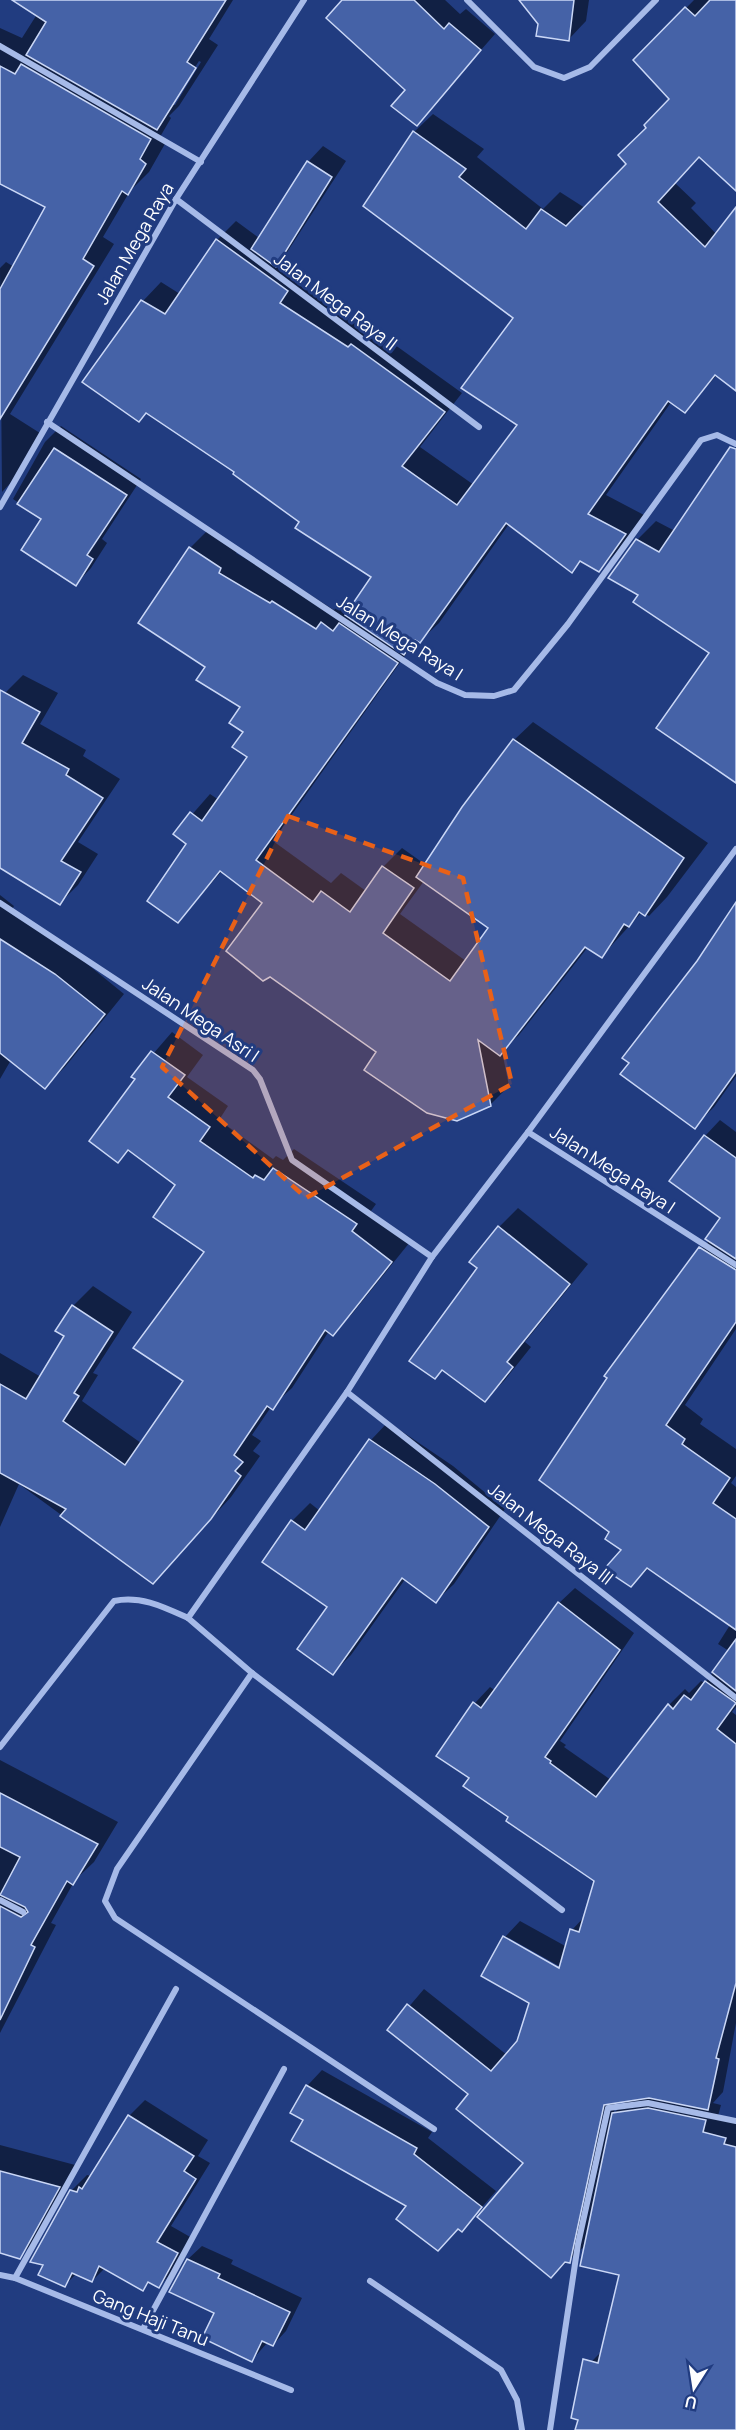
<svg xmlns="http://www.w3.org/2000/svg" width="736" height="2430" font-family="Manrope,sans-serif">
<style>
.shadow{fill:#0007;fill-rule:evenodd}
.building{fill:#4562a7;stroke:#cad7f6;stroke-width:1.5}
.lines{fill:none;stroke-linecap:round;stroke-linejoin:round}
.street{stroke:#a6bae8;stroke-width:6}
.marked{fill:#e96118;fill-opacity:0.2;stroke:#e96118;stroke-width:4.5;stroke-dasharray:12 8;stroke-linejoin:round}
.labels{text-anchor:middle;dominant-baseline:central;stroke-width:6;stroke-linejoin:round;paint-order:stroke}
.street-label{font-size:18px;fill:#fff;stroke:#213c80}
</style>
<rect width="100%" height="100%" fill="#213c80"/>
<g class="shadow">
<path d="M46,0H233L209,39L218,45L179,106L169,116L171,118L160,137L166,142L149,172L130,191L103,237L114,244L10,414L43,435L22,471L2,492L0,268L6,262L14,267L47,207L0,183V28L22,38ZM199,61L201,62L175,105H171Z"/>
<path d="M344,0H445L460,14L466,9L495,34L416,124L407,90Z"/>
<path d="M521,0H589L586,21L569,39Z"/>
<path d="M694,0H736V189L700,156L675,183L696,203L691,208L728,246L736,239V389L717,375L685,411L672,401L606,495L644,515L617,552L599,570L582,561L572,571L509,524L439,623L420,641L417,639L414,643L273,841L331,883L341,873L366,891L383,867L402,848L426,865L514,740L533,722L708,843L667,897L649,916L642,912L602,956L588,947L519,1035L502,1051L509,1086L490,1105L378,1052L264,903L223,870L178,921L188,844L175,834L210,794L219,800L249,757L242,706L207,667L190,548L209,529L239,549L236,553L290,585L292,583L334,610L340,604L350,610L373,576L237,472L147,412L139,420L85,382L143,301L161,282L180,294L217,240L236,221L259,238L308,162L323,146L346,161L284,257L306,272L297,284L368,329L370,327L462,393L420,447L474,485L519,424L515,317L414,132L433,114L484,149L477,157L543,209L560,192L585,208L628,164L648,127L671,99L635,60ZM424,881L490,928L466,961L400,914Z"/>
<path d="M61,426L141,479L102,539L107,543L91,568L76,584L43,519L13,499L45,442Z"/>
<path d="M736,449V780L711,653L640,594L637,540L656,521L675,531L719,466Z"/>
<path d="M23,675L58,693L40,724L86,750L83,756L120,779L78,842L98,854L78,885L59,904L0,866V693H5Z"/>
<path d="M0,895L14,906L10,913L75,954L124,994L65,1067L45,1087L11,1060L0,1079Z"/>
<path d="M736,905V1076L714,1107L694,1127L631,1062Z"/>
<path d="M172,1032L203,1055L187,1077L228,1106L219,1120L273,1159L276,1156L283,1160L294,1149L376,1204L371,1211L410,1242L352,1314L332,1334L329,1331L292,1388L271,1407L252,1435L261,1441L253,1451L260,1456L231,1497L153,1582L19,1484L0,1527V1353L41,1377L66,1336L73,1306L93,1286L132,1312L93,1373L98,1375L82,1401L141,1443L185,1381L206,1252L177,1184L130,1150L118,1161L137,1079L134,1076Z"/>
<path d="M720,1120L736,1132V1329L685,1405L703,1419L700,1424L736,1449V1476L731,1483L736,1487V1707L732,1712L736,1715V2023L723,2092L713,2103L721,2105L718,2116L736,2121V2430H579L591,2362L603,2350L620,2273L586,2245L551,2276L525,2163L470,2093L389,2030L424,1989L507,2055L518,2042L531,2002L505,1937L520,1921L567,1947L572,1930L585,1916L595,1881L471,1778L475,1703L490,1687L496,1691L559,1603L575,1588L634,1633L560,1741L566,1745L564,1747L611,1780L669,1705L685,1689L689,1693L701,1681L705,1683L729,1651L718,1644L730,1625L649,1568L631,1585L623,1550L696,1254L711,1239L722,1218L705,1136ZM507,1937L566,1970L565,1973L507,1940ZM628,2099L614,2113L616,2101Z"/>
<path d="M518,1208L588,1264L525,1342L531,1347L504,1381L485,1400L443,1369L435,1378L499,1227Z"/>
<path d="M388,1422L453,1466L505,1509L454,1584L436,1601L406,1578L351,1655L333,1673L329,1607L292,1521L310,1503L320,1511L371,1440Z"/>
<path d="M0,1760L118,1822L94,1862L75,1880L51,1923L56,1925L0,2033Z"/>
<path d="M322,2070L432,2132L428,2138L496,2191L462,2230L408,2205L305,2120L307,2086Z"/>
<path d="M145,2100L208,2140L198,2156L210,2163L171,2226L192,2238L175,2270L159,2286L150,2282L143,2289L105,2268L92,2281L77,2273L64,2286L71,2191L87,2175L92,2176L129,2116Z"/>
<path d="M0,2145L79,2166L40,2236L19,2257L0,2252Z"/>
<path d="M202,2246L233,2260L231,2264L302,2298L286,2331L273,2345L268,2342L252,2360L216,2312L171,2291L188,2259Z"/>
</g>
<g class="building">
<path d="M12,0H226L187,62L196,68L157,130L26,55L46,22Z"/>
<path d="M342,0H414L444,29L449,23L481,50L417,126L391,106L405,90L326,18Z"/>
<path d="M519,0H574L569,41L536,36L538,24Z"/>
<path d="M710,0H736V191L699,157L658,202L705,247L736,207V391L715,375L685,413L668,401L588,514L626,534L599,572L580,561L572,573L506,523L420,643L415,640L404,655L345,615L371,577L295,528L299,522L233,474L234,472L146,413L139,422L82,382L141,300L165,314L216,239L288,291L280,303L348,347L351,344L445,412L402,466L457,505L517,425L461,388L513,318L363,206L413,131L466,169L459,177L526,229L541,209L566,226L626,164L618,155L646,128L644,125L669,99L633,60L685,7L695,16Z"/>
<path d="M21,64L151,139L140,159L146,164L128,195L122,191L83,259L94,266L0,419V289L45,207L0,184V66L15,74Z"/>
<path d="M307,161L332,177L276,267L251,249Z"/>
<path d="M730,447L736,449V783L656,728L709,653L633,602L638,595L608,578L636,539L659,552Z"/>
<path d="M54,448L127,495L87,555L93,559L76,586L21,550L41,519L17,504Z"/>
<path d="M189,547L221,568L219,573L270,603L272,601L316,629L321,622L333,631L339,623L398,663L256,860L313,902L321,891L350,912L382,866L414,888L383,933L450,981L488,928L416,877L462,807L513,739L684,858L645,916L639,912L629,927L624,924L602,958L585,947L500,1056L478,1040L491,1106L457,1121L427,1113L364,1070L376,1052L270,977L263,981L226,951L262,903L220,871L178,923L147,901L186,844L173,834L190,812L202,821L247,757L232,747L243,732L229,723L240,707L196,680L205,667L138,623Z"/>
<path d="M0,690L40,712L22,743L69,769L66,775L103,798L61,861L81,872L60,905L0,868Z"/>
<path d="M736,902V1072L695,1129L620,1074L629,1063L622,1058L697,961Z"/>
<path d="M0,939L55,974L105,1014L45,1089L0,1053Z"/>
<path d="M151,1051L185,1075L168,1097L210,1127L200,1141L253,1178L255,1175L264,1180L273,1168L357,1224L352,1231L392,1262L333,1336L325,1330L273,1410L267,1406L234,1455L243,1462L235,1471L241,1476L211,1519L153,1584L60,1516L66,1509L0,1473V1384L26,1399L64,1336L55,1331L72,1305L113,1332L74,1393L79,1396L63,1421L125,1465L183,1381L133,1348L204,1252L153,1217L175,1185L128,1150L118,1163L89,1141L135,1079L131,1077Z"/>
<path d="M704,1135L736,1158V1259L705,1239L720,1218L669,1181Z"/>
<path d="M498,1226L570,1284L507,1362L513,1367L485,1402L442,1370L435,1379L409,1361L477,1268L469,1262Z"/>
<path d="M699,1247L736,1270V1322L666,1425L685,1439L682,1444L730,1478L713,1503L736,1519V1630L647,1568L631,1587L604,1569L621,1550L605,1539L609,1532L539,1480L607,1378L604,1376Z"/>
<path d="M369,1439L435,1484L489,1527L436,1603L402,1578L333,1675L297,1649L327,1607L262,1562L291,1520L305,1530Z"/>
<path d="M558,1602L620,1650L545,1757L551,1761L550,1763L596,1797L668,1704L673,1709L684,1695L691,1700L705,1681L736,1703L717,1729L736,1744V1983L716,2058L719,2059L708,2110L649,2098L604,2105L570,2263L565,2262L551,2278L477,2217L523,2163L456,2109L468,2094L387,2030L407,2004L491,2071L517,2041L529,2003L481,1976L503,1936L559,1968L570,1929L579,1932L594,1881L506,1821L508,1817L463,1786L469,1778L436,1756L473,1702L481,1708Z"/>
<path d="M736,1639V1691L712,1672Z"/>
<path d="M0,1793L98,1844L73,1885L67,1881L31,1945L35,1947L0,2020V1906L21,1917L28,1912L25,1907L0,1895L20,1857L0,1847Z"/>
<path d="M306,2085L417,2148L414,2154L482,2207L462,2232L458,2229L438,2251L396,2219L406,2206L291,2141L303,2120L290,2113Z"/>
<path d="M648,2108L706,2120L703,2132L726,2138L724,2144L736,2147V2430H575L578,2420L571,2418L583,2359L598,2363L619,2275L580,2266L612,2113Z"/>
<path d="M128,2115L194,2156L184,2171L196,2179L157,2242L178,2253L159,2288L148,2282L143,2291L99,2266L92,2282L72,2273L65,2287L38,2275L43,2265L30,2262L70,2190L77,2192L79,2187L82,2189Z"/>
<path d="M0,2171L60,2187L20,2259L0,2253Z"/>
<path d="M187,2259L220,2274L218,2278L290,2312L273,2346L262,2341L252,2362L202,2338L214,2313L169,2292Z"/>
</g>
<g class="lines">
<g class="street">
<path d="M467,0L534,67L564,78L590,67L656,0"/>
<path d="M0,46L201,162"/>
<path d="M176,199L479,427"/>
<path d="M47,422L437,683L465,695L494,696L514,690L568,624L701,440L717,435L736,444"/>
<path d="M0,507L176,199L304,0"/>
<path d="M0,903L253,1070L260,1079L292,1160L432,1257"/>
<path d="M528,1132L736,1265"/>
<path d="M347,1392L736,1698"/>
<path d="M252,1673L117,1869L105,1901L115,1918L434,2129"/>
<path d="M0,1747L114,1601C140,1595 164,1607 188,1618"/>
<path d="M0,1900L23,1912"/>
<path d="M562,1910L252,1673L188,1618L347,1392L432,1257L528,1132L736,849"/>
<path d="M0,2275L15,2278L291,2390"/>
<path d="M15,2278L176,1989"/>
<path d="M370,2281L501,2370L517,2400L522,2430"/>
<path d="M143,2329L284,2069"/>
<path d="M550,2430L578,2244L608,2108L648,2103L736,2121"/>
</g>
</g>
<path class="marked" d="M288,816L463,878L512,1084L306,1198L162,1067Z"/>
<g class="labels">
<g class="street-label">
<text transform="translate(134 243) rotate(-60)">Jalan Mega Raya</text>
<text transform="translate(336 301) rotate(37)">Jalan Mega Raya II</text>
<text transform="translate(400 637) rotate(32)">Jalan Mega Raya I</text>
<text transform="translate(201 1019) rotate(34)">Jalan Mega Asri I</text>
<text transform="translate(613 1169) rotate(33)">Jalan Mega Raya I</text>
<text transform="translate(551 1533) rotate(38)">Jalan Mega Raya III</text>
<text transform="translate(151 2317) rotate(22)">Gang Haji Tanu</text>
</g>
</g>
<g transform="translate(694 2388) rotate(192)" stroke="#213c80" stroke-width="4.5" paint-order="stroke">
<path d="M0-4.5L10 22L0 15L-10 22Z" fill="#ffffff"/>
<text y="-9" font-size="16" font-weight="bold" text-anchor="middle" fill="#ffffff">U</text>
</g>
</svg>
